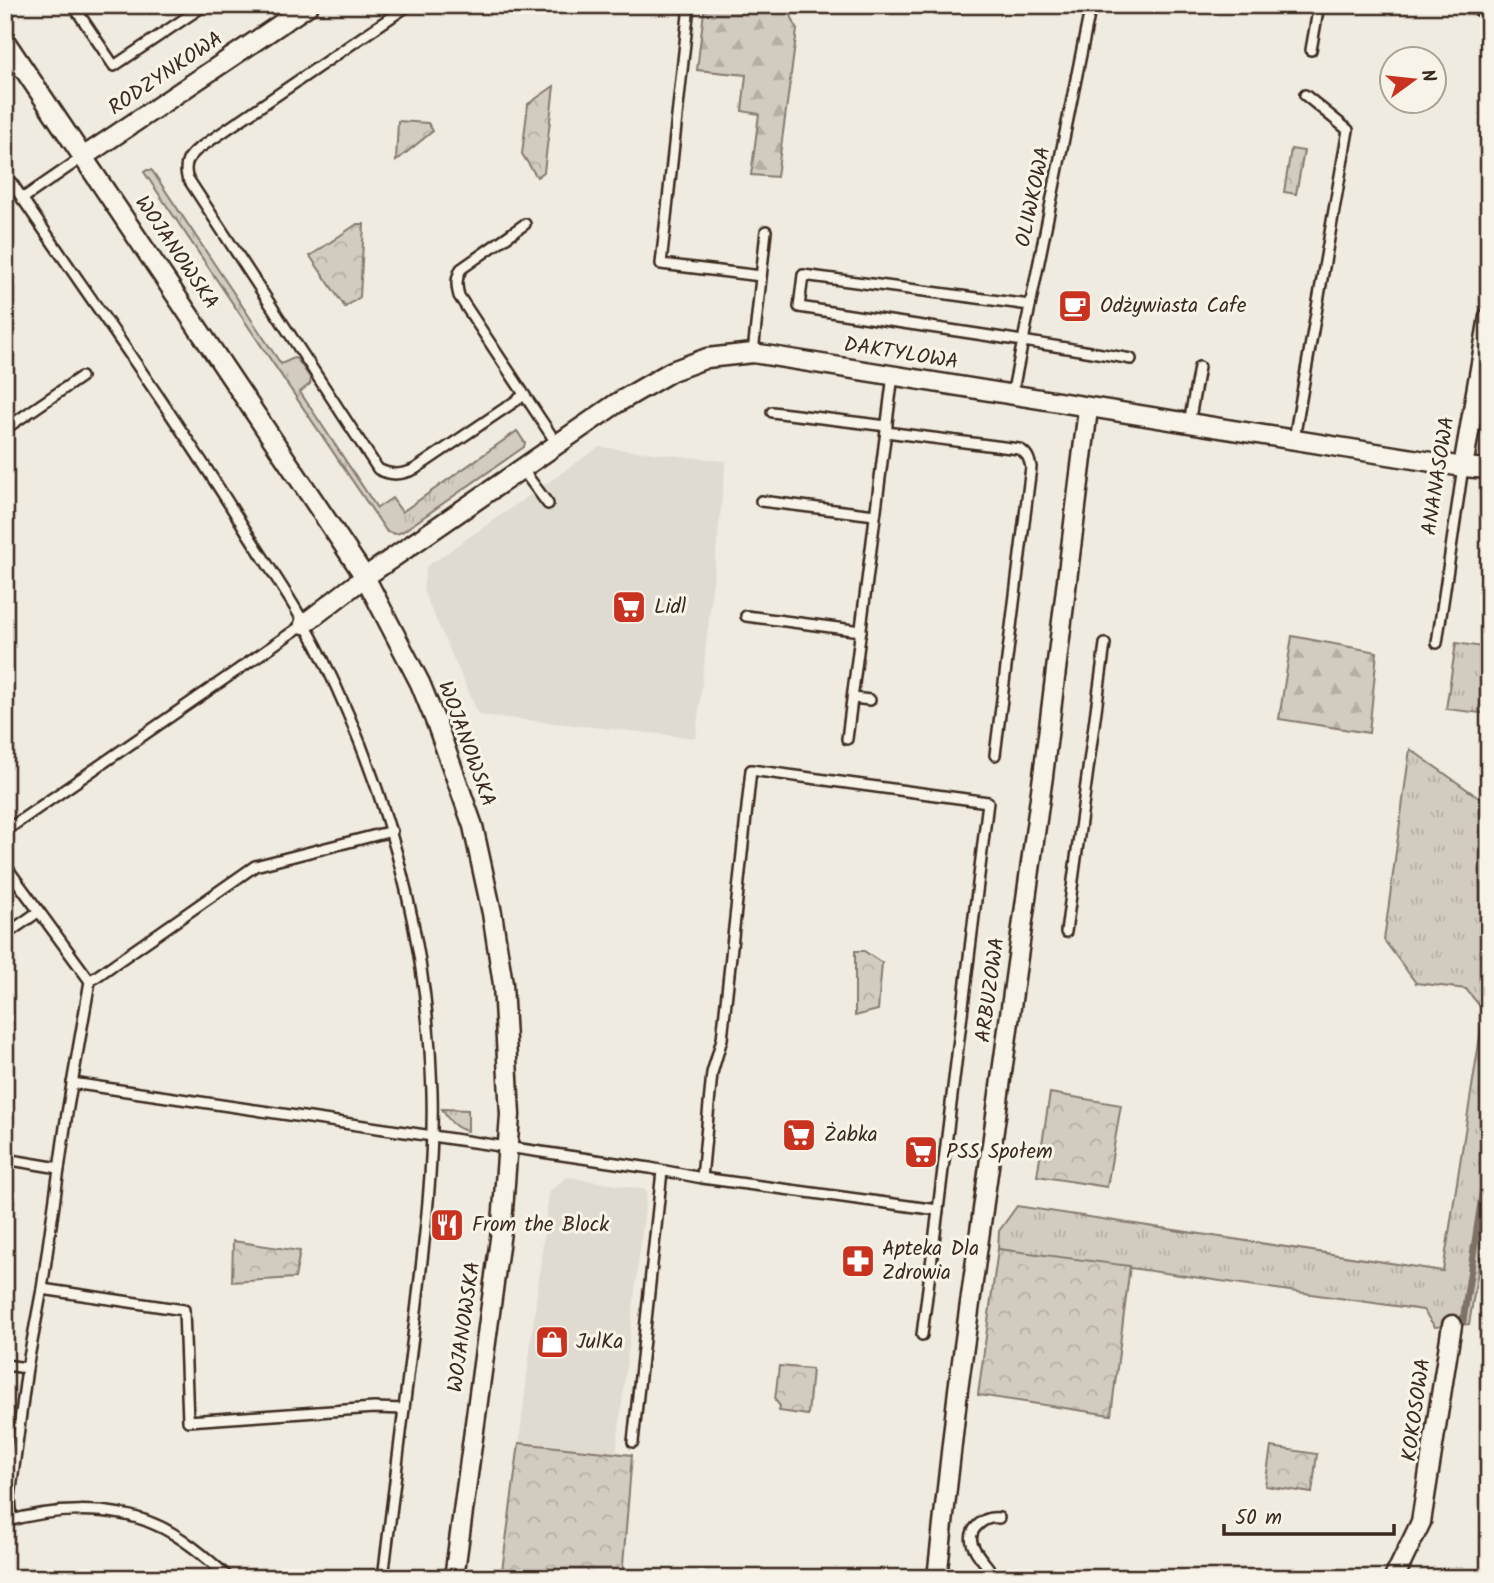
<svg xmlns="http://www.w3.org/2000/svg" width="1494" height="1583" font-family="Kalam,sans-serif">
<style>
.built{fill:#e0dbd0}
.grass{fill:url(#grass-tufts);stroke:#867a6f;stroke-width:2}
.forest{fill:url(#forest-firs);stroke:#867a6f;stroke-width:2}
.park{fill:url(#park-crowns);stroke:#867a6f;stroke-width:2}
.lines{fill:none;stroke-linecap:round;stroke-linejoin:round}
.stream{stroke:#7e7266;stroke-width:7}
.lane-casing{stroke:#3b2a1e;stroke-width:14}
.street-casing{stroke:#3b2a1e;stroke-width:23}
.lane{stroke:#f7f3e8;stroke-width:9}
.street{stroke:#f7f3e8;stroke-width:18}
.labels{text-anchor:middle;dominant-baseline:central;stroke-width:6;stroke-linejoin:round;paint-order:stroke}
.street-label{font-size:21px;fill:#3b2a1e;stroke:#f7f3e8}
.poi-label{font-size:21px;fill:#3b2a1e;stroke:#f7f3e8;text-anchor:start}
</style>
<defs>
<pattern id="grass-tufts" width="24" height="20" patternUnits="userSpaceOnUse" patternTransform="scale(1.75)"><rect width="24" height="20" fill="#d1cbc0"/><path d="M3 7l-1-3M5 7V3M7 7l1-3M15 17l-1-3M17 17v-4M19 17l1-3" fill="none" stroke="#b4aea5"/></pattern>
<pattern id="forest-firs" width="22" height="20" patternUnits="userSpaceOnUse" patternTransform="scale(1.75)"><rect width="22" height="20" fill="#d1cbc0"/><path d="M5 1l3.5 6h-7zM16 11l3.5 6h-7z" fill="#b4aea5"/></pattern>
<pattern id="park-crowns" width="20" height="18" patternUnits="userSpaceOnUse" patternTransform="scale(1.75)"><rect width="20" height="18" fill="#d1cbc0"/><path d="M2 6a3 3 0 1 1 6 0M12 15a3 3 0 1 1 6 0" fill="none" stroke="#b4aea5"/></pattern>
</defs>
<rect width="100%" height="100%" fill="#efebe0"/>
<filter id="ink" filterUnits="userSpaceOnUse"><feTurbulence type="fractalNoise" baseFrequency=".0143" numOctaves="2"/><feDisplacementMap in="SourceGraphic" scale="14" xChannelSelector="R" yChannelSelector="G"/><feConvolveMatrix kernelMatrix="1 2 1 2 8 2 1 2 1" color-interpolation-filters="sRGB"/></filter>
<g filter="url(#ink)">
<g class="built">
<path d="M599,447L726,461L696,738L479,715L423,591L426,567Z"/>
<path d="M567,1177L647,1190L616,1454L519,1443L549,1192Z"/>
</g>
<g class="grass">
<path d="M147,170H151L153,172L281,364L294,358L297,359L311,379L310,384L300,392L377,508L392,498L402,512L517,431L525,443L524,447L402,532L396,534L387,532L144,172Z"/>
<path d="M1456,643L1489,648V714L1446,709Z"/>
<path d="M1410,749L1489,805V1206L1469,1324L1435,1327L1423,1310L998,1249L999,1231L1017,1206L1443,1271L1484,1011L1466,989L1416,983L1384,940Z"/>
<path d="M442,1109L468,1110V1131C456,1129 447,1119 442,1109Z"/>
</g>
<g class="forest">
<path d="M701,5H787L797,30L777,177L751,175L759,114L742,111L746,75L697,70L704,11Z"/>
<path d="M1292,636L1377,652L1369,733L1279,719Z"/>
</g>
<g class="park">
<path d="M554,86L544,172L537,177L522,154L528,104Z"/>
<path d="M398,121L428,123L433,131L396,161Z"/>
<path d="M1291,149L1304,151L1296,194L1284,192Z"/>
<path d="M357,224H364L360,297L345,307L310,256Z"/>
<path d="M855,951H864L882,963L878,1010L855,1016Z"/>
<path d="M1050,1093L1121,1105L1107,1187L1037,1176Z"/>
<path d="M233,1241L300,1251L295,1278L232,1282Z"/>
<path d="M998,1249L1130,1266L1111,1415L978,1395Z"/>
<path d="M779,1366L812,1369L808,1415L779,1411L780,1406L775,1400Z"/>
<path d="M519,1443L632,1455L622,1578H501Z"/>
<path d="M1271,1447L1317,1454L1312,1493L1265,1486Z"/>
</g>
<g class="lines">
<path class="stream" d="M1463,1321L1489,1150"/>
<g class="lane-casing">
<g id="lane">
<path d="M73,5L114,66L205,5"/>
<path d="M409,5L198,149C188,157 184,164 187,177L378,469C391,476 402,475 415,469L523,396"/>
<path d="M686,5L688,15L661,264L761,276"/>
<path d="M1311,50L1319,5"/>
<path d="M5,173C86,293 172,411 248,534C274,575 302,615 323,659C389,794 428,941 432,1092C434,1168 424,1244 415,1320C404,1406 393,1492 383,1578"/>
<path d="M22,199L83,157"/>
<path d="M525,224L461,269C456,279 456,285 459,296L557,444"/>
<path d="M1030,305L803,275L799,307C910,325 1021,339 1131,359"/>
<path d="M753,353L766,231"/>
<path d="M1012,395L1091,5"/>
<path d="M772,412L887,426"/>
<path d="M1189,424L1199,367"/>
<path d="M5,429L81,377"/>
<path d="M886,432L1019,449C1027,453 1029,458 1031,467L995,755"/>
<path d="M1294,439L1348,130L1305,95"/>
<path d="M522,469L548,504"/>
<path d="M761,501L875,515"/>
<path d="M746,616L861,631"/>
<path d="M1437,643L1463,467"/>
<path d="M853,698L870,700"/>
<path d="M847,739L893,375"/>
<path d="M5,831L304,624"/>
<path d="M5,865L90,981L67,1113L42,1289L27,1368L10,1497L12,1520"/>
<path d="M1066,932L1105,644"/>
<path d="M5,935L38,912"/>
<path d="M90,981L255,866L392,831"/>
<path d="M72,1083L650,1168L702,1178L938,1210L988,802L751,770L722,1039L712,1073L702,1178"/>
<path d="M5,1159L59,1168"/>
<path d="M42,1289L184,1310L188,1421L374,1408L404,1409"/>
<path d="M922,1335L938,1210"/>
<path d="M5,1365L27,1368"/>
<path d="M633,1442L662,1171"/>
<path d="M5,1522C50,1508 110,1505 154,1524C181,1535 207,1558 229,1578"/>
<path d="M995,1578C989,1563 958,1543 978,1525C984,1519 991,1517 999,1518"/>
</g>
</g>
<g class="street-casing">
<g id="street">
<path d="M1479,5L1489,11"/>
<path d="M5,41L365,577L420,683L437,725L473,826L492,913L503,984L510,1115L502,1224L454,1578"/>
<path d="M83,157L309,5"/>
<path d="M1463,467L1489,317"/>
<path d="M304,624L365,577L617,403L672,371L707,358L753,353L1463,467L1489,469"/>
<path d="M937,1578L958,1390L1043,776L1088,409"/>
<path d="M1394,1578L1421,1522L1452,1325"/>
</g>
</g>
<use href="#lane" class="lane"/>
<use href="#street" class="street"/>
</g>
</g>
<defs>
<g id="cafe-square" transform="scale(1.75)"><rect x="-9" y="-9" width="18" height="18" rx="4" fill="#c8321e" stroke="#f7f3e8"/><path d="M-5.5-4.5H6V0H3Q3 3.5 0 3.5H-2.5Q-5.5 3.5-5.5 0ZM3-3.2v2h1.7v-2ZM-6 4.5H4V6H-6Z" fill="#fff"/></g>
<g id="supermarket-square" transform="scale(1.75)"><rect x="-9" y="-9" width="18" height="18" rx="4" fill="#c8321e" stroke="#f7f3e8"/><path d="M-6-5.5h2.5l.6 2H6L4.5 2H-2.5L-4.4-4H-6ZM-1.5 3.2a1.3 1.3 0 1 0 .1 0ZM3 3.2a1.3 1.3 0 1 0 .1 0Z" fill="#fff"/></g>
<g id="restaurant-square" transform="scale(1.75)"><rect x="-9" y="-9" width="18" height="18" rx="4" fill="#c8321e" stroke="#f7f3e8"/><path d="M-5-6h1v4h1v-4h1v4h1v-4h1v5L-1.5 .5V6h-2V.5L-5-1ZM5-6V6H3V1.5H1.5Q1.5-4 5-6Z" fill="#fff"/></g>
<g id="pharmacy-square" transform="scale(1.75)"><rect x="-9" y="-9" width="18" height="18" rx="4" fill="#c8321e" stroke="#f7f3e8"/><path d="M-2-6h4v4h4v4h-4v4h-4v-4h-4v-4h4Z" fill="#fff"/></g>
<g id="shop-square" transform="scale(1.75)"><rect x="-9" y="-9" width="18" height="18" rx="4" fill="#c8321e" stroke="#f7f3e8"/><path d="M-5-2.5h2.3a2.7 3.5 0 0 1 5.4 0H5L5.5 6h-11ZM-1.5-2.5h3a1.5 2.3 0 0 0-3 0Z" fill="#fff"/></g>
</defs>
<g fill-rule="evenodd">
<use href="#cafe-square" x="1075" y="306"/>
<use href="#supermarket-square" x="629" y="607"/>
<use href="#supermarket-square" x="799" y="1135"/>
<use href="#supermarket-square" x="921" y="1152"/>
<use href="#restaurant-square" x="447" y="1225"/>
<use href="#pharmacy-square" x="858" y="1261"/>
<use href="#shop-square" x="552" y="1342"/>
</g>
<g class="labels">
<g class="street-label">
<text transform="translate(166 74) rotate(-34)">RODZYNKOWA</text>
<text transform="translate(1034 197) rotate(-78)">OLIWKOWA</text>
<text transform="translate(176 253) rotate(56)">WOJANOWSKA</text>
<text transform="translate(901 354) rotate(9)">DAKTYLOWA</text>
<text transform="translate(1439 476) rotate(-81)">ANANASOWA</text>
<text transform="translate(466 744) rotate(70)">WOJANOWSKA</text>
<text transform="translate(991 990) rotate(-82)">ARBUZOWA</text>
<text transform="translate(465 1327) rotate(-82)">WOJANOWSKA</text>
<text transform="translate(1417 1410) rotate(-82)">KOKOSOWA</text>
</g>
<g class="poi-label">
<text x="1100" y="306">Odżywiasta Cafe</text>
<text x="654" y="607">Lidl</text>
<text x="824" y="1135">Żabka</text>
<text x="946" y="1152">PSS Społem</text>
<text x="472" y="1225">From the Block</text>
<text x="882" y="1249">Apteka Dla<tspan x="882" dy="24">Zdrowia</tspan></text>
<text x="576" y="1342">JulKa</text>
</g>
</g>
<rect width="1494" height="1583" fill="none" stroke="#f7f3e8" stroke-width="28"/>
<rect x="14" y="14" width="1466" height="1555" fill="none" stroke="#3b2a1e" stroke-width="2.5" filter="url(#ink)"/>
<g transform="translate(1413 80) rotate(75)"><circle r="33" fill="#f7f3e8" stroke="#aca397" stroke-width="2"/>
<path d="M0-5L12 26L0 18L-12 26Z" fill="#c8321e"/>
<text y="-10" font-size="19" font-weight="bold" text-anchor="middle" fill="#3b2a1e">N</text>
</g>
<path d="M1224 1524v10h170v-10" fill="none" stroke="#3b2a1e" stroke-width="3.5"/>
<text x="1235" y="1524" font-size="21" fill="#3b2a1e" stroke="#f7f3e8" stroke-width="5" paint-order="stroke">50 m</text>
</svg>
